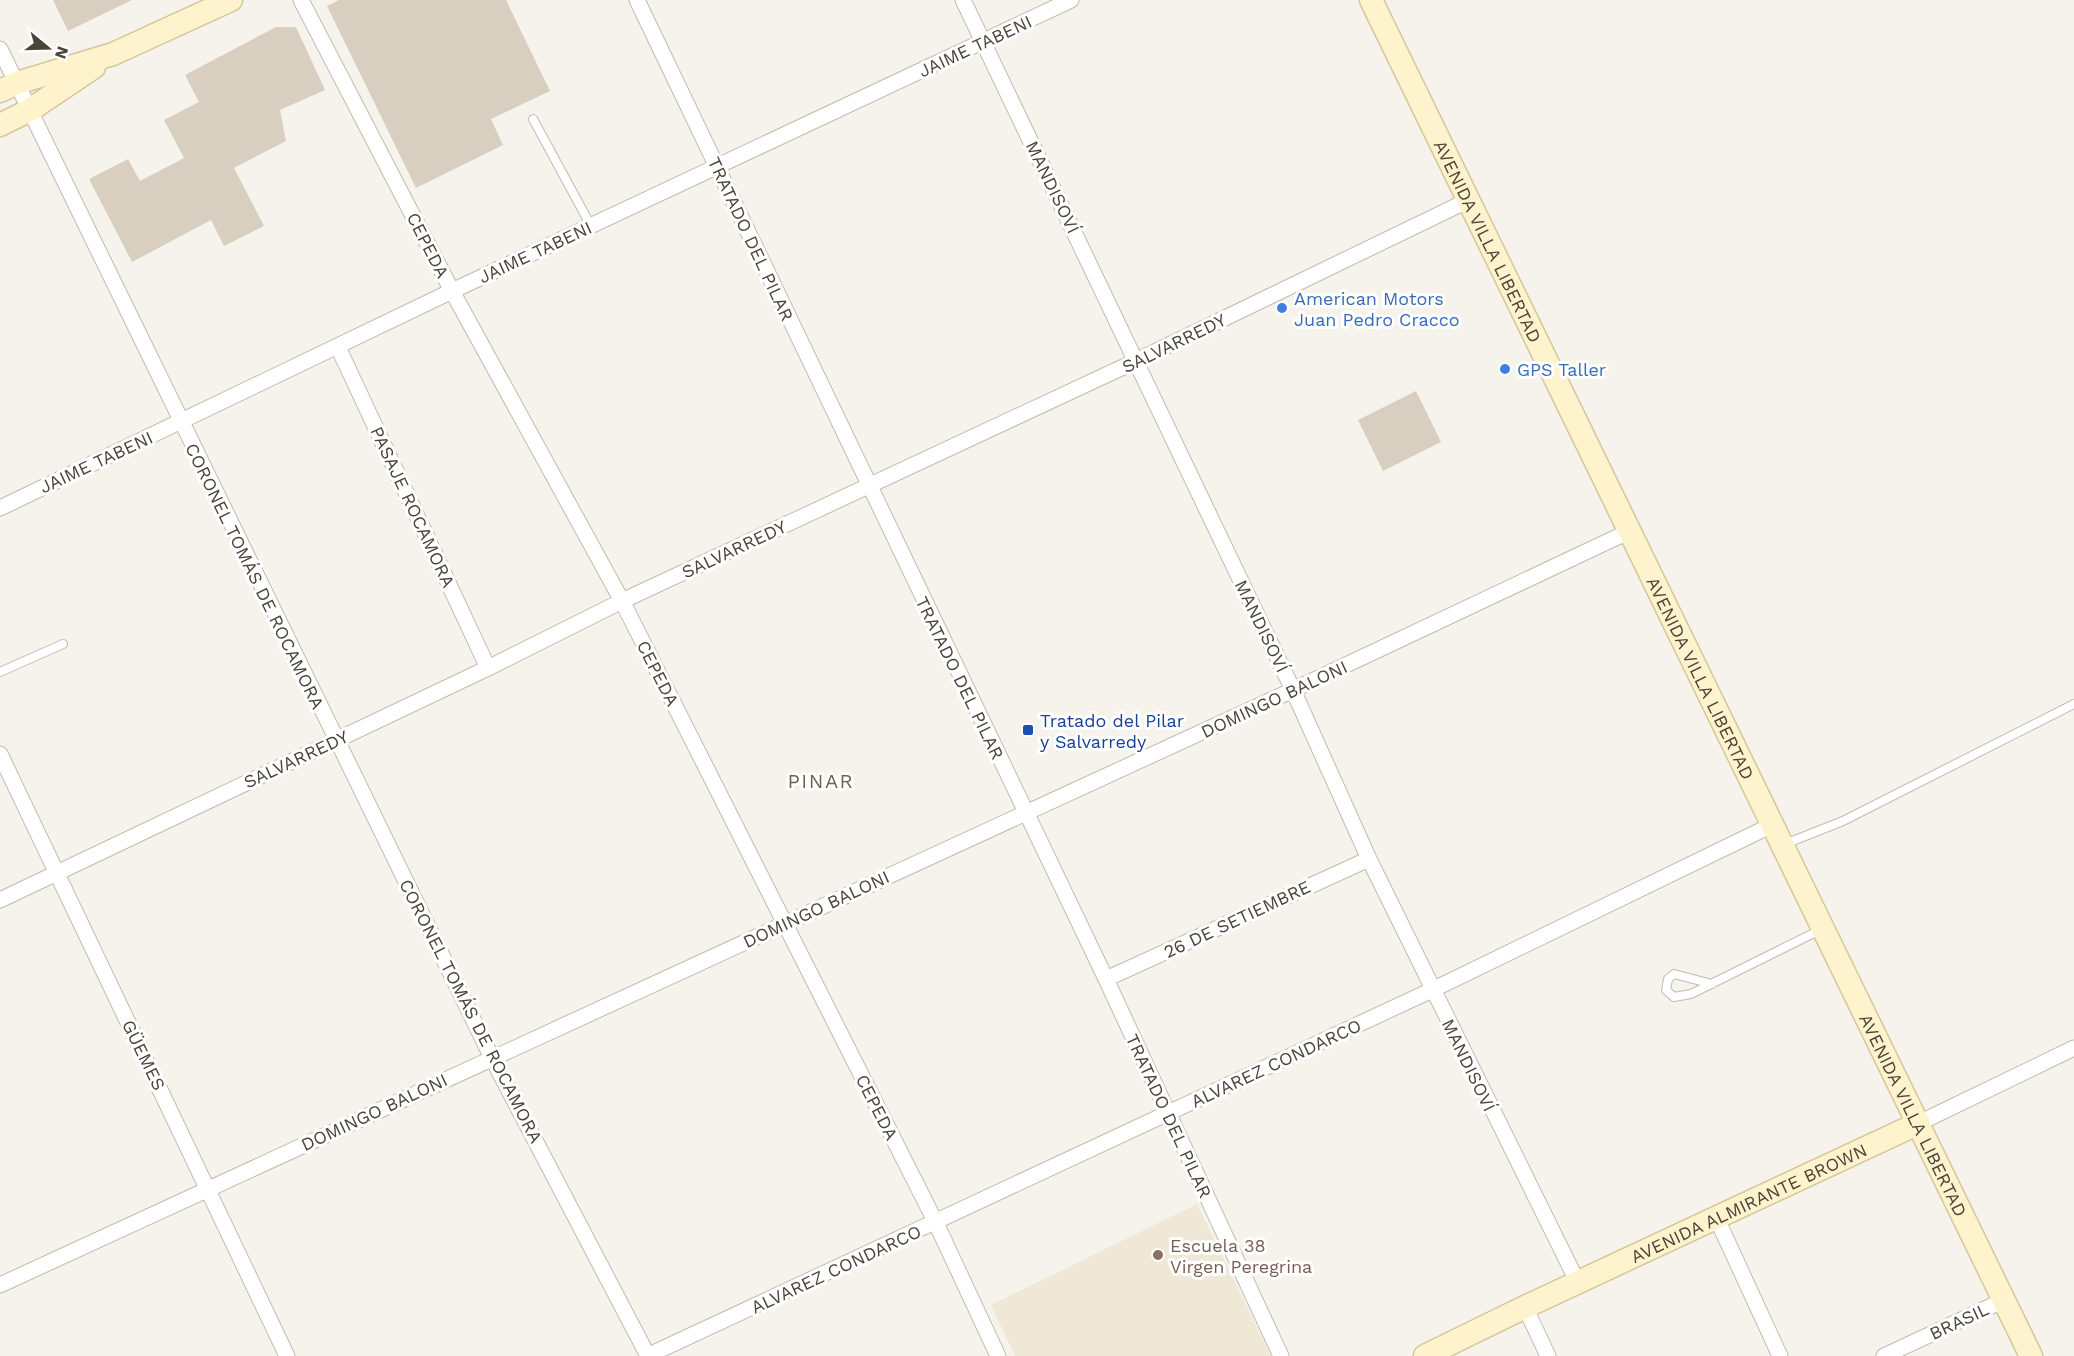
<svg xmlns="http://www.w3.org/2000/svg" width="2074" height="1356" viewBox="0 0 2074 1356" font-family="'Work Sans',sans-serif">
<rect width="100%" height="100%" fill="#f6f3ec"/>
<!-- education -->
<path fill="#efe8d6" d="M 1197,1204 L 1271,1356 L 1015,1356 L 991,1305 Z"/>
<!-- building -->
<path fill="#d8cfc1" d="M 53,0 L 132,0 L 68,31 Z
M 339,0 L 506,0 L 550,91 L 491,119 L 503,145 L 416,188 L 327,6 Z
M 276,27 L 296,27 L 325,90 L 280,110 L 286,141 L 234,168 L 264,226 L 224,246 L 211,220 L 132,262 L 89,179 L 128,159 L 140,181 L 184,158 L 164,120 L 199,102 L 185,75 Z
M 1416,391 L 1441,442 L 1383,471 L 1358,420 Z"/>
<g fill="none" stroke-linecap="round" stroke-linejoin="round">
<!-- lane casing -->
<g stroke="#c2bbae" stroke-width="10">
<path id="lane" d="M 533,119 L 591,226
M 0,672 L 63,644
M 1785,844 L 1843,821 L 2074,704
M 1712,984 L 1674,974 L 1668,979 L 1666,990 L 1674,997 L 1691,994 L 1820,930"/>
</g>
<!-- street casing -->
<g stroke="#c2bbae" stroke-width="17">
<path id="street" d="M 301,0 L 452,291 L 622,601 L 936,1223 L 998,1356
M 637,0 L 1106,979 L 1281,1356
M 963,0 L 1293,690 L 1369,859 L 1578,1283
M 0,49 L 492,1058 L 648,1356
M 338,347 L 488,668
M 0,508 L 452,291 L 1071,0
M 0,754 L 287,1356
M 0,900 L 488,668 L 622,601 L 1136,361 L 1469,200
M 1106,979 L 1369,859
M 1919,1123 L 2074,1048
M 1717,1219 L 1780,1356
M 0,1285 L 1293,690 L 1630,531
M 1525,1307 L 1548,1356
M 647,1356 L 1432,990 L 1772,825
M 1884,1356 L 2002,1301"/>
</g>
<!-- secondary casing -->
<g stroke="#d6c79b" stroke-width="25">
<g id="secondary">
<path id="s1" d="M 1371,0 L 2031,1356"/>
<path d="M 0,91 L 17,83 L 113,54 L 231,0"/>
<path d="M 0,125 L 30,110 L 94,67"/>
<path id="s2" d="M 1425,1356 L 1525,1307 L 1919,1123"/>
</g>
</g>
<!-- lane -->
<use href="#lane" stroke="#fff" stroke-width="8"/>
<!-- street -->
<use href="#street" stroke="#fff" stroke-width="15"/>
<!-- secondary -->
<use href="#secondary" stroke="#fff3cd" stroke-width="22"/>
</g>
<!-- markers -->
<g fill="#3f7fe0" stroke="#fff" stroke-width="2">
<circle cx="1282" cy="308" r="6"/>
<circle cx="1505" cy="369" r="6"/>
</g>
<rect fill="#1a4fb4" stroke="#fff" stroke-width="2" x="1022" y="724" width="12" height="12" rx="3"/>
<circle fill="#8d6e63" stroke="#fff" stroke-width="2" cx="1158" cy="1255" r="6"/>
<g text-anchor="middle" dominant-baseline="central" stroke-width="6" stroke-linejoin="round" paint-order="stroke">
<!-- street labels -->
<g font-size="18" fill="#4b4439" stroke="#fff">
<text transform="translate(975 46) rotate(-25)">JAIME TABENI</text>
<text transform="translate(1053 187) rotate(64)">MANDISOVÍ</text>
<text transform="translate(751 239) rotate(65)">TRATADO DEL PILAR</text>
<text stroke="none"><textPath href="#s1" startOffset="268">AVENIDA VILLA LIBERTAD</textPath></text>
<text transform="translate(428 245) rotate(63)">CEPEDA</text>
<text transform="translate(535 252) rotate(-25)">JAIME TABENI</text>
<text transform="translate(1174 343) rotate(-26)">SALVARREDY</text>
<text transform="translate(96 462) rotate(-25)">JAIME TABENI</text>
<text transform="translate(413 507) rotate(65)">PASAJE ROCAMORA</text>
<text transform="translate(734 549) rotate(-25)">SALVARREDY</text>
<text transform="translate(255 576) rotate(64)">CORONEL TOMÁS DE ROCAMORA</text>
<text transform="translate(1262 626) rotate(64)">MANDISOVÍ</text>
<text transform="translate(658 673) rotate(63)">CEPEDA</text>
<text transform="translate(960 678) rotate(64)">TRATADO DEL PILAR</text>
<text stroke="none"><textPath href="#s1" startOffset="754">AVENIDA VILLA LIBERTAD</textPath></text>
<text transform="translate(1274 699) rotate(-25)">DOMINGO BALONI</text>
<text transform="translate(296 759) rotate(-25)">SALVARREDY</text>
<text transform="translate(816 909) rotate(-25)">DOMINGO BALONI</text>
<text transform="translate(1237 919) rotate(-25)">26 DE SETIEMBRE</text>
<text transform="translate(471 1011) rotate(63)">CORONEL TOMÁS DE ROCAMORA</text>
<text transform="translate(144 1055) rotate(64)">GÜEMES</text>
<text transform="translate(1276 1063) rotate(-25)">ALVAREZ CONDARCO</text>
<text transform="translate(1469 1065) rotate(64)">MANDISOVÍ</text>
<text transform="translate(877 1107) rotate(63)">CEPEDA</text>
<text transform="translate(374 1112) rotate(-25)">DOMINGO BALONI</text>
<text stroke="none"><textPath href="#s1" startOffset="1240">AVENIDA VILLA LIBERTAD</textPath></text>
<text transform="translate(1169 1116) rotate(65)">TRATADO DEL PILAR</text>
<text stroke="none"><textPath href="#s2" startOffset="358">AVENIDA ALMIRANTE BROWN</textPath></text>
<text transform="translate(836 1269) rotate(-25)">ALVAREZ CONDARCO</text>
<text transform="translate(1959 1321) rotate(-25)">BRASIL</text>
</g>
<!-- shop labels -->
<g font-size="18" fill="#366cbe" stroke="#fff" text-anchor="start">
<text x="1294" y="298">American Motors<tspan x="1294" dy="21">Juan Pedro Cracco</tspan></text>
<text x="1517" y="369">GPS Taller</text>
</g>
<!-- transit labels -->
<g font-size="18" fill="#164399" stroke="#fff" text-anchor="start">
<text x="1040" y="720">Tratado del Pilar<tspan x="1040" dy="21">y Salvarredy</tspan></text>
</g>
<!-- education labels -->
<g font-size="18" fill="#785e54" stroke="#fff" text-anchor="start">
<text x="1170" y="1245">Escuela 38<tspan x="1170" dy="21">Virgen Peregrina</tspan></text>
</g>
<!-- neighbourhood labels -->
<g font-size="20" letter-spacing="1.5" fill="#6e6250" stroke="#fff">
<text x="821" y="781">PINAR</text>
</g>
</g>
<!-- north arrow -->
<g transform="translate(48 48) rotate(109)" stroke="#ffffff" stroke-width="4.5" paint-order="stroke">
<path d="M0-4.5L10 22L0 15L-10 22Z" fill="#4b4439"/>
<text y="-9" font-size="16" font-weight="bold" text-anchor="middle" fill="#4b4439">N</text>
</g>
</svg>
